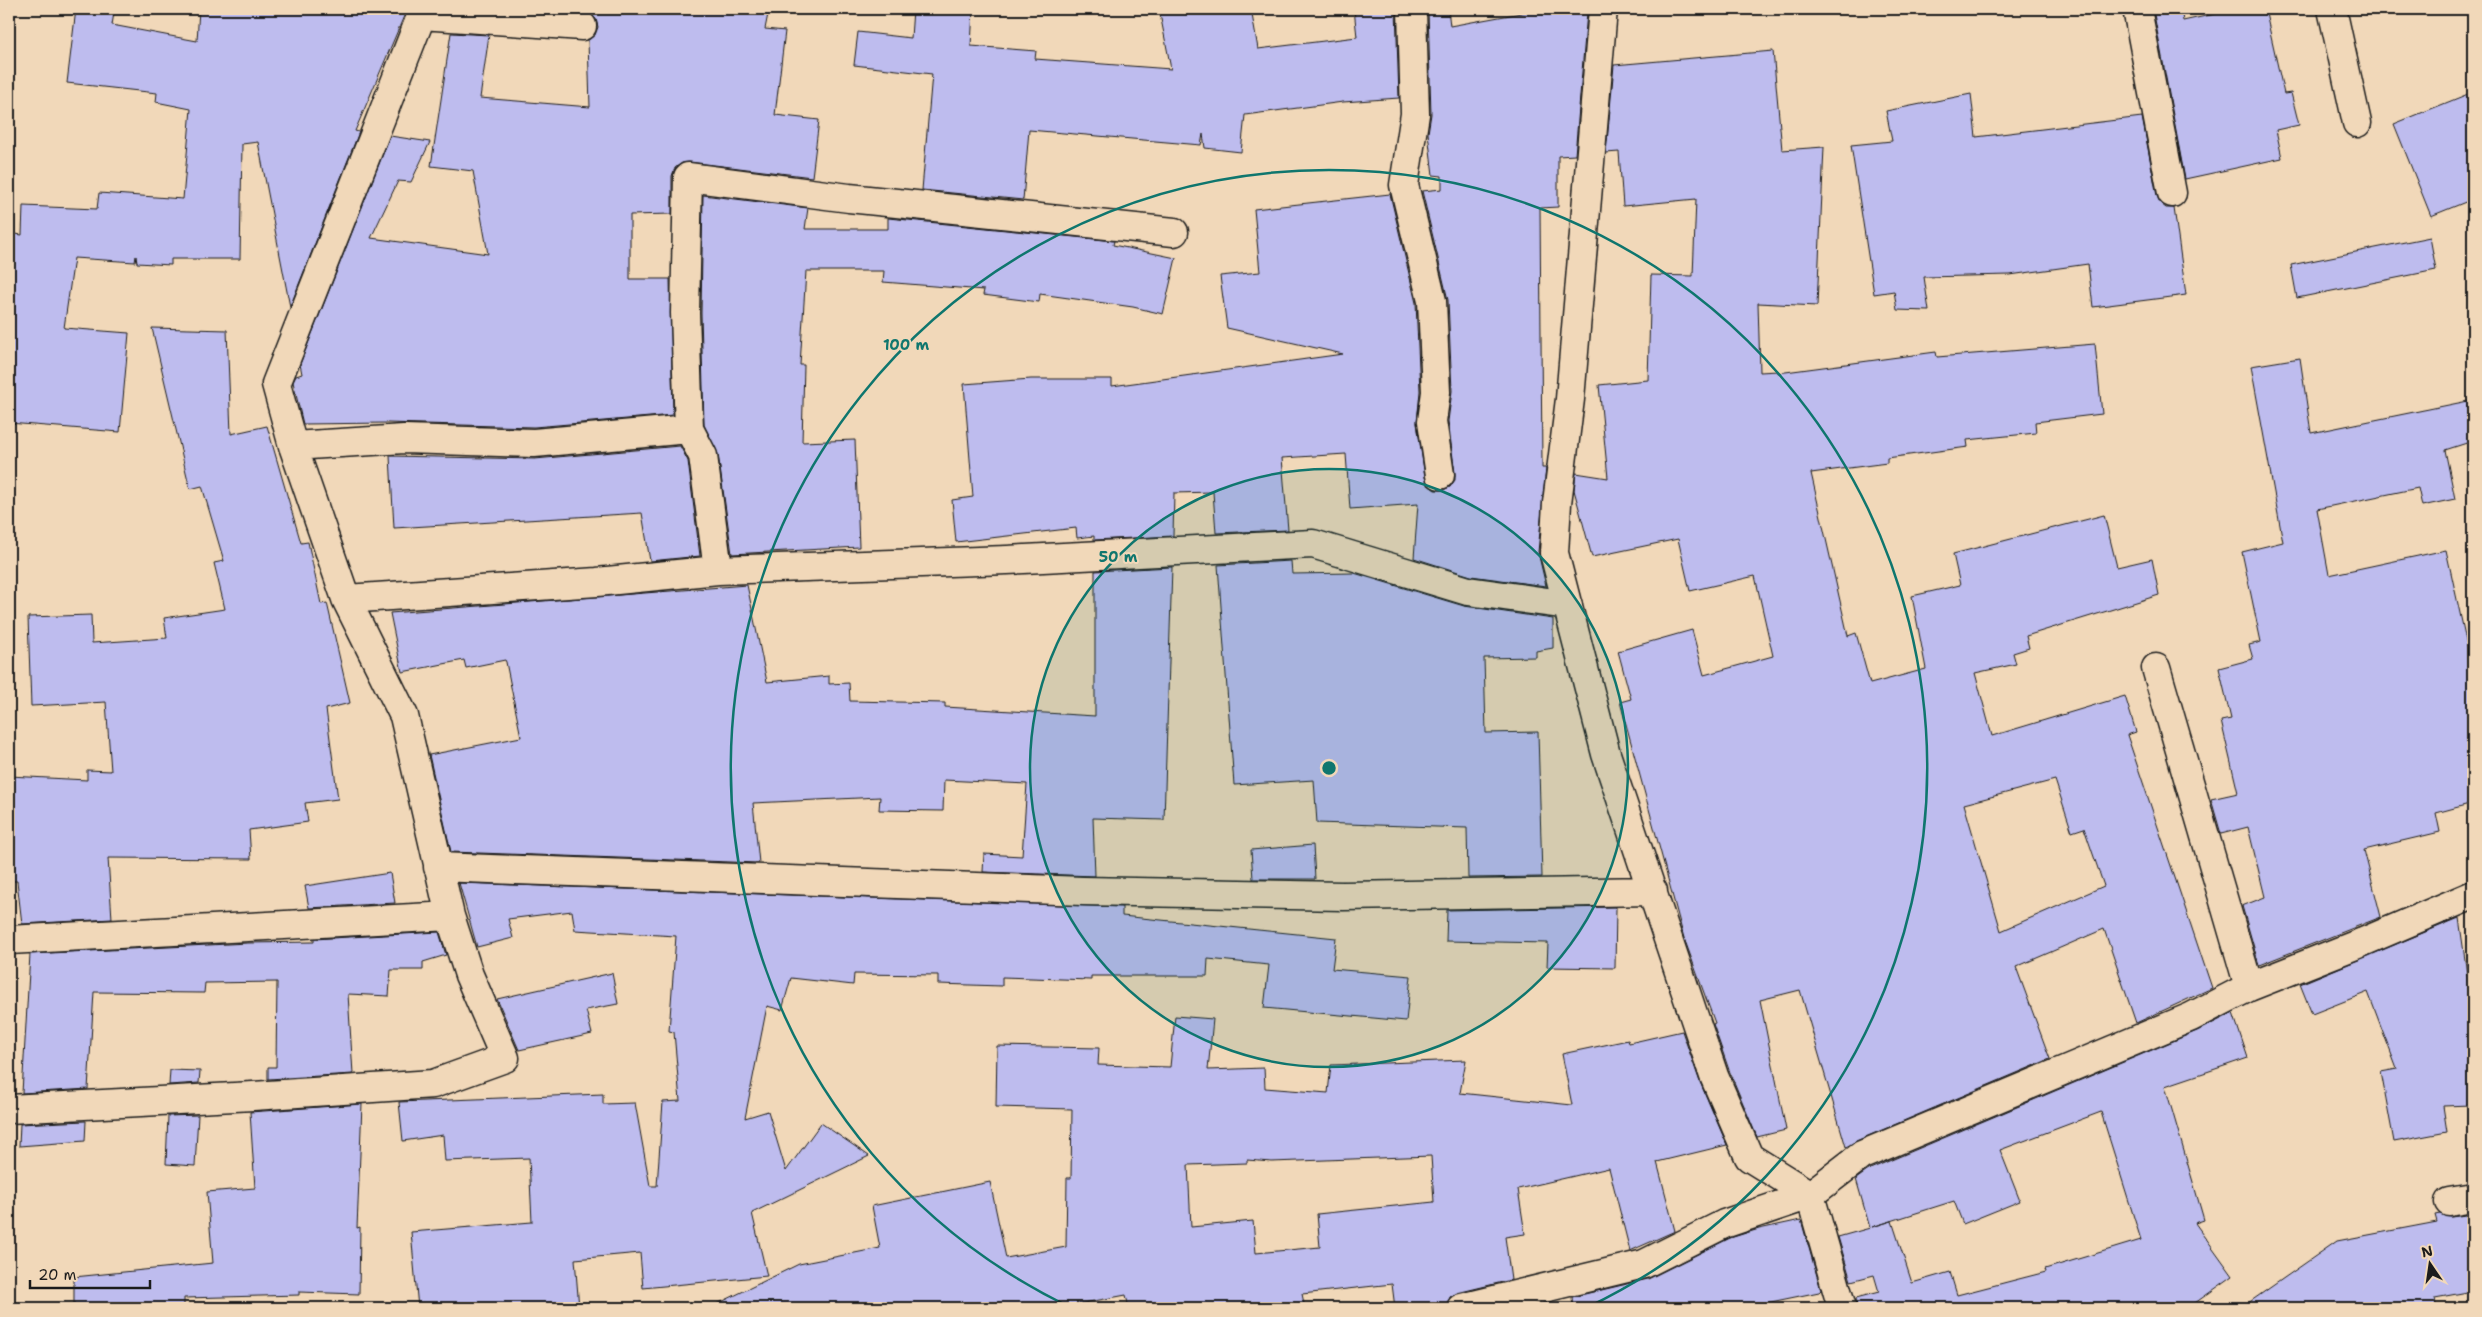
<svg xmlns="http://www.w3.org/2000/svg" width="2482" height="1317" viewBox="0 0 2482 1317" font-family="'Shantell Sans',sans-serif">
<rect width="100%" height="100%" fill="#f1d8b9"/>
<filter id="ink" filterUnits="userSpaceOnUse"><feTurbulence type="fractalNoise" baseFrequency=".02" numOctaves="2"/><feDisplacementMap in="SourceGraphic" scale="10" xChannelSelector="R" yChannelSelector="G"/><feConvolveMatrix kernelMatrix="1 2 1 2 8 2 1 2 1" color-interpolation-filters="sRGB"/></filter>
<g filter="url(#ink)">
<!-- building -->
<path fill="#bebcee" stroke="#1c1c1c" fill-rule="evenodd" d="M 76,9 L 114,13 L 112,25 L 197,41 L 199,9 L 407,9 L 355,131 L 359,132 L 290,307 L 258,142 L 242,144 L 240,259 L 171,259 L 171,265 L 137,263 L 136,256 L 135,262 L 74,258 L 64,328 L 129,333 L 120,432 L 9,423 L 9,233 L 22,235 L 23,206 L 97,209 L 99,193 L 183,199 L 191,109 L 156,102 L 157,93 L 67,83 Z
M 587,9 L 769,9 L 765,29 L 785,31 L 775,115 L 819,120 L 812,177 L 690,162 L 682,163 L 675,168 L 672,176 L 672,214 L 630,215 L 630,279 L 670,279 L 673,415 L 534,427 L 388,423 L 303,424 L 293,382 L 296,376 L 302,374 L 300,364 L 390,136 L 430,142 L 411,182 L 398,181 L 371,238 L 488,254 L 473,171 L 431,166 L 451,33 L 489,35 L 480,98 L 590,107 L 588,40 L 595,35 L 598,27 L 596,19 L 587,12 Z
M 913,9 L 973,9 L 971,46 L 1036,51 L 1035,59 L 1171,69 L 1159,9 L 1251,9 L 1258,49 L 1357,37 L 1354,9 L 1396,9 L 1399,98 L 1343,102 L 1245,115 L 1241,152 L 1205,148 L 1203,134 L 1201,145 L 1029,130 L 1023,200 L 922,190 L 932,74 L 854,65 L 858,32 L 911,38 Z
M 1428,9 L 1448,9 L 1450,26 L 1532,11 L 1587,12 L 1575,155 L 1558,156 L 1558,207 L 1540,208 L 1542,468 L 1546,468 L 1538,552 L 1546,586 L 1471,576 L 1414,558 L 1418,504 L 1350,509 L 1346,454 L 1282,458 L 1288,530 L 1216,533 L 1213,492 L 1174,493 L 1173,536 L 1094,540 L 1094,536 L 1077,538 L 1076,528 L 956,542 L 952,500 L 973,497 L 964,384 L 1031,379 L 1112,379 L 1112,386 L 1343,354 L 1227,328 L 1220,276 L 1260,272 L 1254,209 L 1390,194 L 1416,303 L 1420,391 L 1417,423 L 1425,477 L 1428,485 L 1435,490 L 1443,490 L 1450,487 L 1455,480 L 1455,473 L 1448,421 L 1452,391 L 1448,300 L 1422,191 L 1442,189 L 1442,176 L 1433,175 L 1428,133 L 1431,114 Z
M 2153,9 L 2181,9 L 2183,21 L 2238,9 L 2265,9 L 2284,94 L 2291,93 L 2299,125 L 2276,130 L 2282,158 L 2185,179 Z
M 1773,51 L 1782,150 L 1824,147 L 1817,306 L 1758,303 L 1760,372 L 1778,371 L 1778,373 L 1936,352 L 1937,357 L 2095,344 L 2102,414 L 2035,422 L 2036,433 L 1967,440 L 1968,447 L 1887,458 L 1887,463 L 1811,473 L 1848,636 L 1856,633 L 1870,684 L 1926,669 L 1912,596 L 1960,585 L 1953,554 L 2104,515 L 2117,567 L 2152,559 L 2159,595 L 2026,636 L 2029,648 L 2013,653 L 2016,664 L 1975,673 L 1992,736 L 2125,696 L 2136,732 L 2127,735 L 2212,988 L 2136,1023 L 2104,929 L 2016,967 L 2050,1059 L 1856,1141 L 1846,1147 L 1800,990 L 1760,1000 L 1786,1130 L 1757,1137 L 1729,1070 L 1713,1024 L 1715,1023 L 1684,938 L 1620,702 L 1631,699 L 1618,651 L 1692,630 L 1704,675 L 1773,656 L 1755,576 L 1690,591 L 1678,539 L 1592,557 L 1574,490 L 1576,473 L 1608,478 L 1599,385 L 1648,380 L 1651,275 L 1693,276 L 1696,199 L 1623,206 L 1619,152 L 1606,153 L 1614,65 ZM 2055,780 L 2072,832 L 2084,828 L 2104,886 L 2001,931 L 1964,804 Z
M 2473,92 L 2473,199 L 2431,216 L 2394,124 Z
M 1971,94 L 1976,137 L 2142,117 L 2157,196 L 2161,204 L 2166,208 L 2174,208 L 2186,295 L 2093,307 L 2088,264 L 2010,275 L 1924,277 L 1929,311 L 1897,310 L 1894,291 L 1874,294 L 1851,145 L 1892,141 L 1886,111 Z
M 703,195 L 808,208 L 805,229 L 888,229 L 888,218 L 1114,241 L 1113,245 L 1176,258 L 1163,314 L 1133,307 L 1040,294 L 1039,302 L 983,295 L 984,290 L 883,282 L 884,271 L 806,271 L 800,365 L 804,365 L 802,442 L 855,440 L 859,547 L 732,554 L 718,454 L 704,425 L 701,313 Z
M 2430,237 L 2436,270 L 2297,298 L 2291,265 Z
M 152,328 L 227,330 L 231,434 L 267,426 L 301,543 L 308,542 L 321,604 L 327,603 L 350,703 L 326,709 L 338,799 L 305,803 L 308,822 L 249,830 L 251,859 L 108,858 L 112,919 L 22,924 L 17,881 L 9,881 L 9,776 L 87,780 L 87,770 L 111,771 L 106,702 L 31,706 L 28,617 L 91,615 L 92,643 L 167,638 L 164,618 L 225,609 L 214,563 L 224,561 L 202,486 L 190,489 Z
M 2300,358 L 2311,433 L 2473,400 L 2473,441 L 2445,450 L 2455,499 L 2422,506 L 2418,488 L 2317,509 L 2329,575 L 2446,550 L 2473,672 L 2473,803 L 2436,813 L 2440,832 L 2364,850 L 2381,917 L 2259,965 L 2242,906 L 2265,897 L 2248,827 L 2221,834 L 2211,799 L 2238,793 L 2221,721 L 2231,719 L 2219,668 L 2253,659 L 2249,645 L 2261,642 L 2242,552 L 2283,542 L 2251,366 Z
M 680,446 L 688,461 L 700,556 L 650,561 L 642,513 L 394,528 L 390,456 L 535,459 Z
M 1291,561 L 1292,574 L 1354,573 L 1464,606 L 1553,619 L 1553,648 L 1536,651 L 1536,657 L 1484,658 L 1486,733 L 1538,732 L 1542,877 L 1468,878 L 1467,828 L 1317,823 L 1314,780 L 1234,785 L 1218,565 Z
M 1172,567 L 1164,820 L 1093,818 L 1095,876 L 983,872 L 984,854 L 1022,856 L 1027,784 L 944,780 L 943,811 L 879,810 L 880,797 L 753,803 L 759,863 L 451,852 L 429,755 L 521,737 L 506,662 L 505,660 L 466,668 L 464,660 L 402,672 L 390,613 L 747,585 L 767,682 L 829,676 L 829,684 L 849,683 L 850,701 L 945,703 L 945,707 L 1095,716 L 1095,571 Z
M 1313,845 L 1315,879 L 1253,879 L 1251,850 Z
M 390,873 L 395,903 L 309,908 L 305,886 Z
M 459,883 L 1122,907 L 1122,916 L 1336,938 L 1332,969 L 1411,976 L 1406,1021 L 1264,1008 L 1269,965 L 1208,959 L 1207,976 L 1091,976 L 1091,980 L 1002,977 L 1002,986 L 938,984 L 938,975 L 854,974 L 853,985 L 791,978 L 782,1010 L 767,1006 L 745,1118 L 768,1111 L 786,1171 L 821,1123 L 869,1156 L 752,1213 L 767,1276 L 643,1288 L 640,1253 L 575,1259 L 579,1308 L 418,1308 L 411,1232 L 532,1222 L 529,1158 L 445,1161 L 443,1135 L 403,1141 L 399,1102 L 603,1094 L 603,1104 L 635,1103 L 650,1186 L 657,1186 L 663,1102 L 680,1101 L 674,1032 L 669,1031 L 676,936 L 575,930 L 572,911 L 508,919 L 513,938 L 477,947 Z
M 1616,907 L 1615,968 L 1547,967 L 1548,943 L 1446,941 L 1447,910 Z
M 2459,918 L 2473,1016 L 2473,1093 L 2470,1093 L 2471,1105 L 2443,1106 L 2447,1132 L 2394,1142 L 2381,1072 L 2397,1069 L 2368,992 L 2312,1014 L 2300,984 Z
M 439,932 L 446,955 L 423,962 L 423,970 L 391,970 L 389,996 L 348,994 L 353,1074 L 268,1079 L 268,1067 L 276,1067 L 277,982 L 205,983 L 204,993 L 94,992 L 88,1089 L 22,1093 L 30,954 L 248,943 L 314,942 L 314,939 Z
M 612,973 L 618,1004 L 586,1010 L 592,1034 L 519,1050 L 497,999 Z
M 2233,1013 L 2248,1058 L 2165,1086 L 2204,1220 L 2195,1223 L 2233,1276 L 2188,1308 L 1857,1308 L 1856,1298 L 1879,1292 L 1874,1275 L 1851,1281 L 1838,1237 L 1870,1228 L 1856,1179 L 1870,1169 L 2197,1031 ZM 2101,1112 L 2141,1240 L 2045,1269 L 2046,1272 L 1957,1295 L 1950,1272 L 1912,1283 L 1892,1221 L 1872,1227 L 1954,1201 L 1963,1224 L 2020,1201 L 2000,1150 Z
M 1175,1016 L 1213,1019 L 1208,1070 L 1264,1068 L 1265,1088 L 1328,1093 L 1331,1065 L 1466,1060 L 1460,1093 L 1572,1105 L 1562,1054 L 1628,1040 L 1629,1043 L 1682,1031 L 1700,1082 L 1727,1145 L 1657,1162 L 1675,1231 L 1630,1251 L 1609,1168 L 1518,1189 L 1525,1234 L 1505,1237 L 1511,1280 L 1457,1293 L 1450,1297 L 1446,1308 L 1395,1308 L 1392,1284 L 1302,1294 L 1305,1308 L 1129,1308 L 1126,1295 L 1057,1308 L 709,1308 L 799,1264 L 880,1248 L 872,1206 L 990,1182 L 1006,1258 L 1066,1247 L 1067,1178 L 1071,1178 L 1072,1109 L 996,1107 L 997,1046 L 1099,1048 L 1098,1065 L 1170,1067 ZM 1431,1156 L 1434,1202 L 1317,1214 L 1320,1247 L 1256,1253 L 1253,1221 L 1191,1227 L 1188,1165 L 1247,1163 L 1247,1160 L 1272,1162 Z
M 170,1070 L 200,1071 L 199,1083 L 169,1085 Z
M 362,1104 L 357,1228 L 360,1227 L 359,1294 L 299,1292 L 299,1295 L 184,1298 L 184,1308 L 74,1308 L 74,1277 L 213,1263 L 207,1192 L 255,1188 L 250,1112 Z
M 198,1115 L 195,1166 L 166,1164 L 168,1116 Z
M 86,1121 L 85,1141 L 19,1146 L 20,1124 Z
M 2440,1214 L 2451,1217 L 2473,1214 L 2473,1291 L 2435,1298 L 2437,1308 L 2241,1308 L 2337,1241 L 2437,1222 L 2435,1215 Z
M 1801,1220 L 1821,1290 L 1819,1292 L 1742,1308 L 1573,1308 L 1572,1297 L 1648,1279 L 1730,1238 L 1759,1229 Z"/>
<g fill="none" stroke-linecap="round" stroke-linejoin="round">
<!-- minor casing -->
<g stroke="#1c1c1c" stroke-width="31">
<path id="minor" d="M 1412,9 L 1415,114 L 1404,185 L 1432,301 L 1436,392 L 1432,421 L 1440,475
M 1603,9 L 1570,399 L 1557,503 L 1554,553 L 1606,754 L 1714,1076 L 1749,1157 L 1810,1195 L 1842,1308
M 2137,9 L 2172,193
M 2332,9 L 2357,123
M 421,15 L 582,26
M 293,446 L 404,439 L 534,443 L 689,429
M 718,570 L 703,456 L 689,429 L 685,313 L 688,177 L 849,198 L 1174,232
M 346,599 L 597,582 L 718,570 L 1007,560 L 1313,544 L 1468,591 L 1568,605
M 2156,668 L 2249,987
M 438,867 L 1083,891 L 1343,896 L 1653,891
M 9,940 L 450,916
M 9,1109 L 253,1096 L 433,1084 L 505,1058 L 469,975 L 450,916 L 404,716 L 346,599 L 293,446 L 276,384 L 424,9
M 2449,1202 L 2473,1198
M 1461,1308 L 1644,1264 L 1724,1224 L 1810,1195 L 1862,1155 L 2191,1017 L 2249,987 L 2363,942 L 2473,895"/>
</g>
<!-- minor -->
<use href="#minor" stroke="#f1d8b9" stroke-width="28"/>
</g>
</g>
<!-- distance rings -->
<circle cx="1329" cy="768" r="299" fill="#0f766e" fill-opacity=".12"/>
<g fill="none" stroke="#0f766e" stroke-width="2.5">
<circle cx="1329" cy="768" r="299"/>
<path d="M1072 1308A598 598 0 1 1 1586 1308"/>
</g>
<circle cx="1329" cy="768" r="8" fill="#0f766e" stroke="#f1d8b9" stroke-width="2.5"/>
<g font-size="15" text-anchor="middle" font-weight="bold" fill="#0f766e" stroke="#f1d8b9" stroke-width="4" stroke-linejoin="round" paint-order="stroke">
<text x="906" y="350">100 m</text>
<text x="1118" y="562">50 m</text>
</g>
<!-- margin -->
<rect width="2482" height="1317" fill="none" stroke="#f1d8b9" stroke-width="30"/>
<rect x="15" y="15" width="2452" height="1287" fill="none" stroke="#1c1c1c" stroke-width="2" filter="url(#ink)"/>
<!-- north arrow -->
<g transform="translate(2430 1264) rotate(347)" stroke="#f1d8b9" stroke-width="4" paint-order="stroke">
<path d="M0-4L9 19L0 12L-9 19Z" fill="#1c1c1c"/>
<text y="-8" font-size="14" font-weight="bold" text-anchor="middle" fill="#1c1c1c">N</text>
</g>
<!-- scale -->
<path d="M30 1280v8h120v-8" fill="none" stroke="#1c1c1c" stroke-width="2.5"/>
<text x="38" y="1280" font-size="15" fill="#1c1c1c" stroke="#f1d8b9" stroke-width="4" paint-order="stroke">20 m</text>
</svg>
